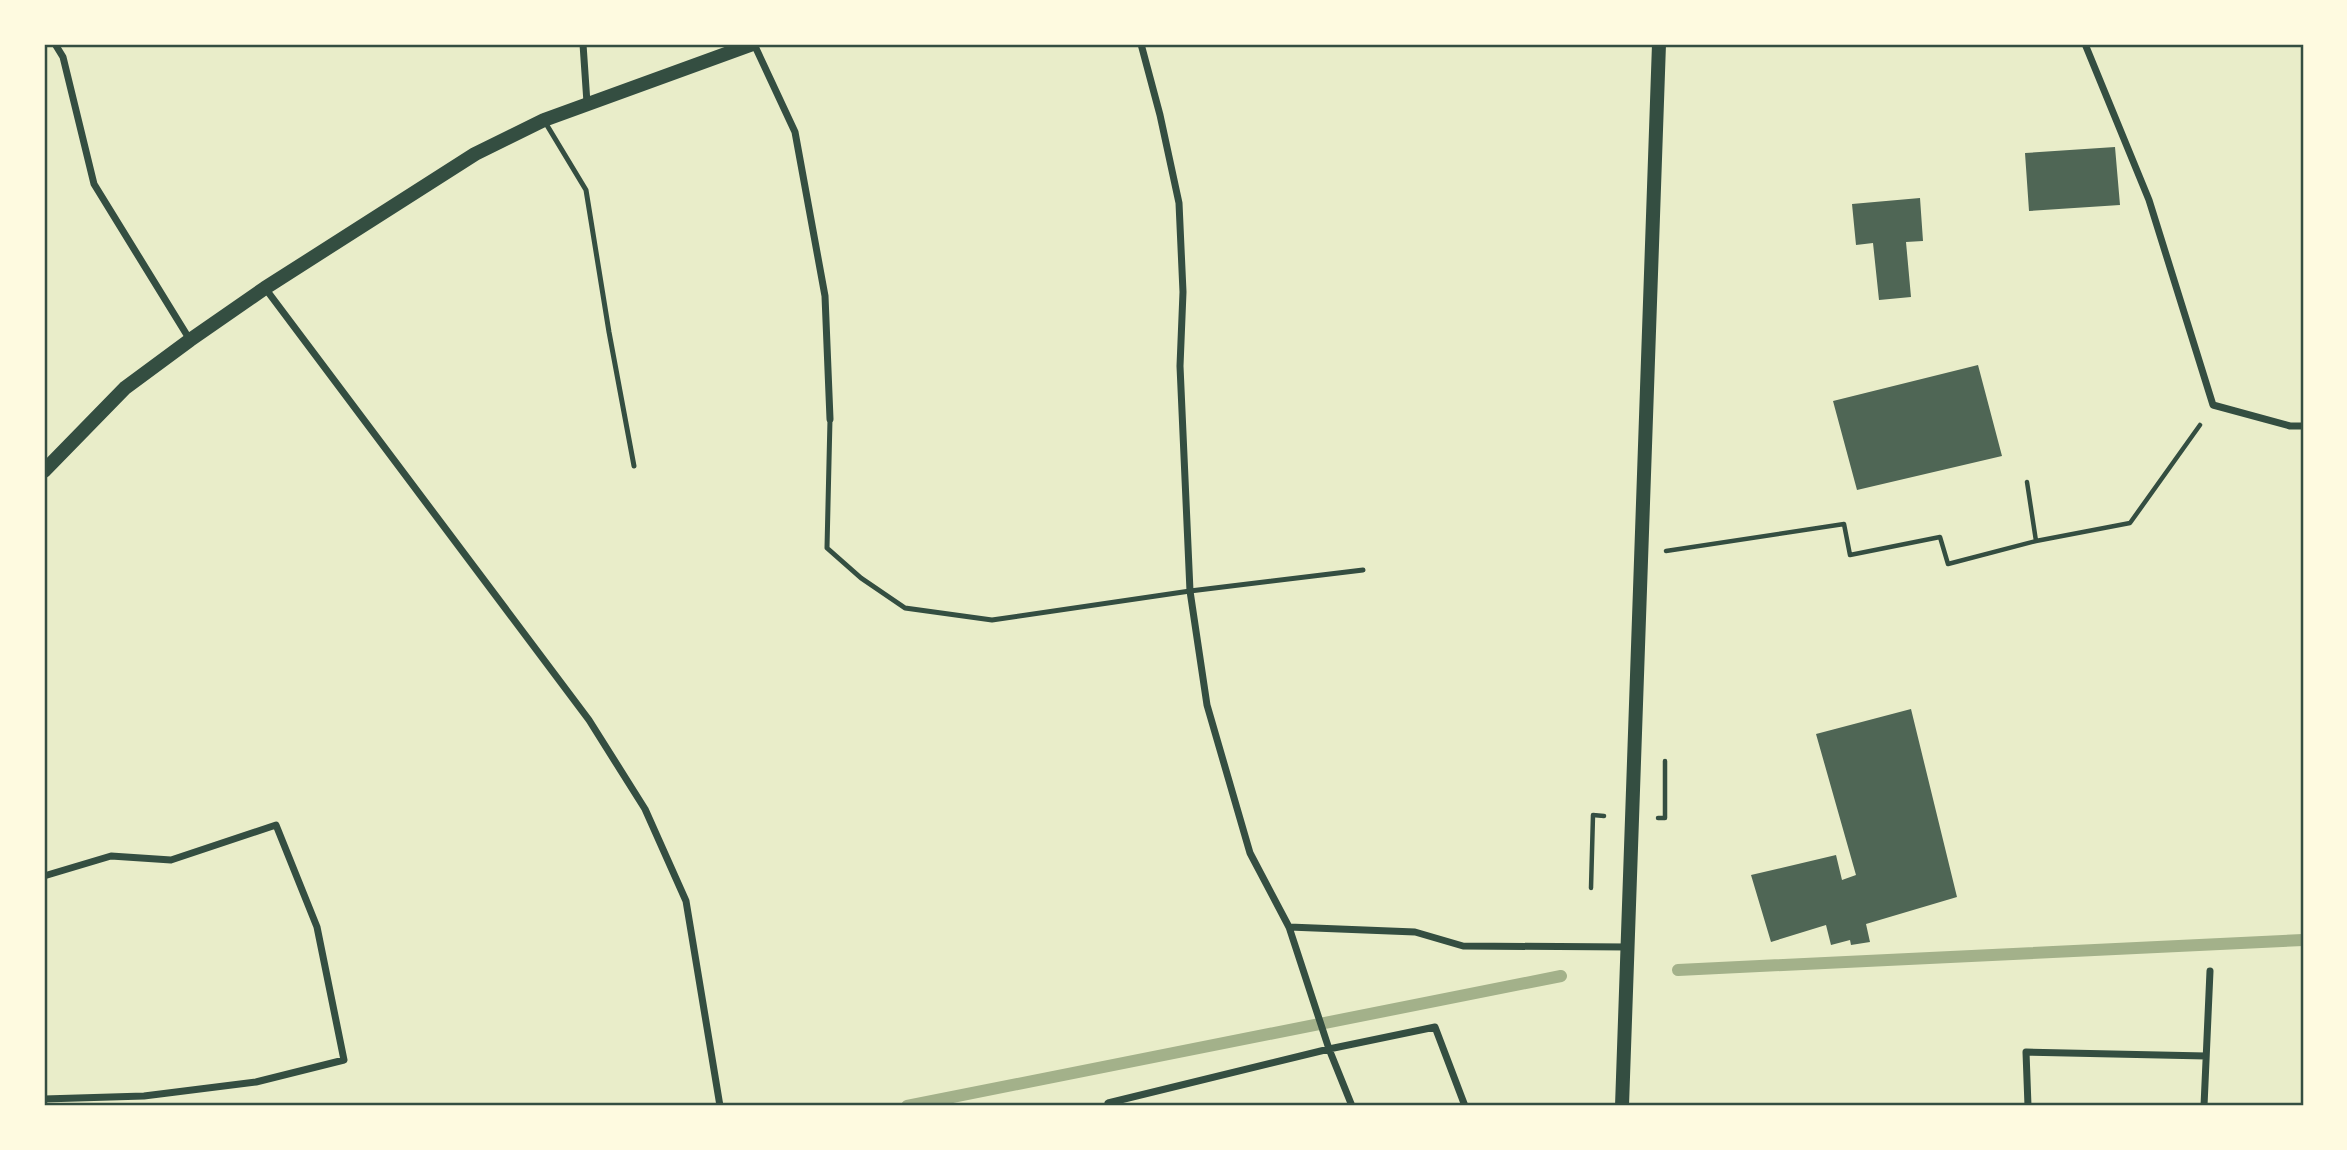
<svg xmlns="http://www.w3.org/2000/svg" width="2347" height="1150" viewBox="0 0 2347 1150" font-family="'Fira Sans Condensed',sans-serif">
<rect width="100%" height="100%" fill="#e9edc9"/>
<g fill="none" stroke-linecap="round" stroke-linejoin="round">
<!-- stream -->
<path stroke="#a3b18a" stroke-width="12" d="M 1678,970 L 2303,940
M 907,1106 L 1561,976"/>
</g>
<!-- building -->
<path fill="#4f6655" d="M 2115,147 L 2120,205 L 2029,211 L 2025,153 Z
M 1920,198 L 1923,241 L 1906,242 L 1911,297 L 1879,300 L 1873,243 L 1856,245 L 1852,204 Z
M 1978,365 L 2002,456 L 1857,490 L 1833,401 Z
M 1911,709 L 1957,897 L 1866,924 L 1870,942 L 1851,945 L 1850,940 L 1831,945 L 1826,925 L 1771,942 L 1751,875 L 1836,855 L 1842,880 L 1856,875 L 1816,734 Z"/>
<g fill="none" stroke-linecap="round" stroke-linejoin="round">
<!-- path -->
<path stroke="#344e41" stroke-width="4.5" d="M 2036,541 L 2130,523 L 2200,425
M 1666,551 L 1844,524 L 1850,555 L 1940,537 L 1948,564 L 2036,541 L 2027,482
M 1658,818 L 1665,818 L 1665,761
M 1591,888 L 1593,815 L 1604,816"/>
<!-- service -->
<path stroke="#344e41" stroke-width="5" d="M 545,122 L 586,190 L 609,332 L 634,466
M 830,419 L 827,548 L 861,578 L 905,608 L 992,620 L 1190,591 L 1363,570"/>
<!-- minor -->
<path stroke="#344e41" stroke-width="7" d="M 55,44 L 63,57 L 94,184 L 190,340
M 583,44 L 587,103
M 754,44 L 795,132 L 825,296 L 830,419
M 1141,44 L 1160,115 L 1179,203 L 1183,292 L 1180,366 L 1190,591 L 1207,705 L 1250,853 L 1289,927 L 1329,1049 L 1352,1106
M 2085,44 L 2149,200 L 2213,405 L 2290,426 L 2303,426
M 265,288 L 589,720 L 645,809 L 686,901 L 720,1106
M 44,876 L 111,856 L 171,860 L 276,825 L 317,927 L 344,1060 L 256,1082 L 144,1096 L 44,1099
M 1289,927 L 1415,932 L 1463,946 L 1628,947
M 1109,1106 L 1108,1103 L 1329,1049 L 1435,1027 L 1465,1106
M 2028,1106 L 2026,1052 L 2206,1056
M 2204,1106 L 2210,971"/>
<!-- secondary -->
<path stroke="#344e41" stroke-width="14" d="M 44,471 L 125,388 L 190,340 L 265,288 L 475,154 L 544,120 L 753,44
M 1622,1106 L 1659,44"/>
</g>
<!-- border -->
<rect width="2347" height="1150" fill="none" stroke="#fefae0" stroke-width="91"/>
<rect x="46" y="46" width="2256" height="1058" fill="none" stroke="#344e41" stroke-width="2.5"/>
</svg>
